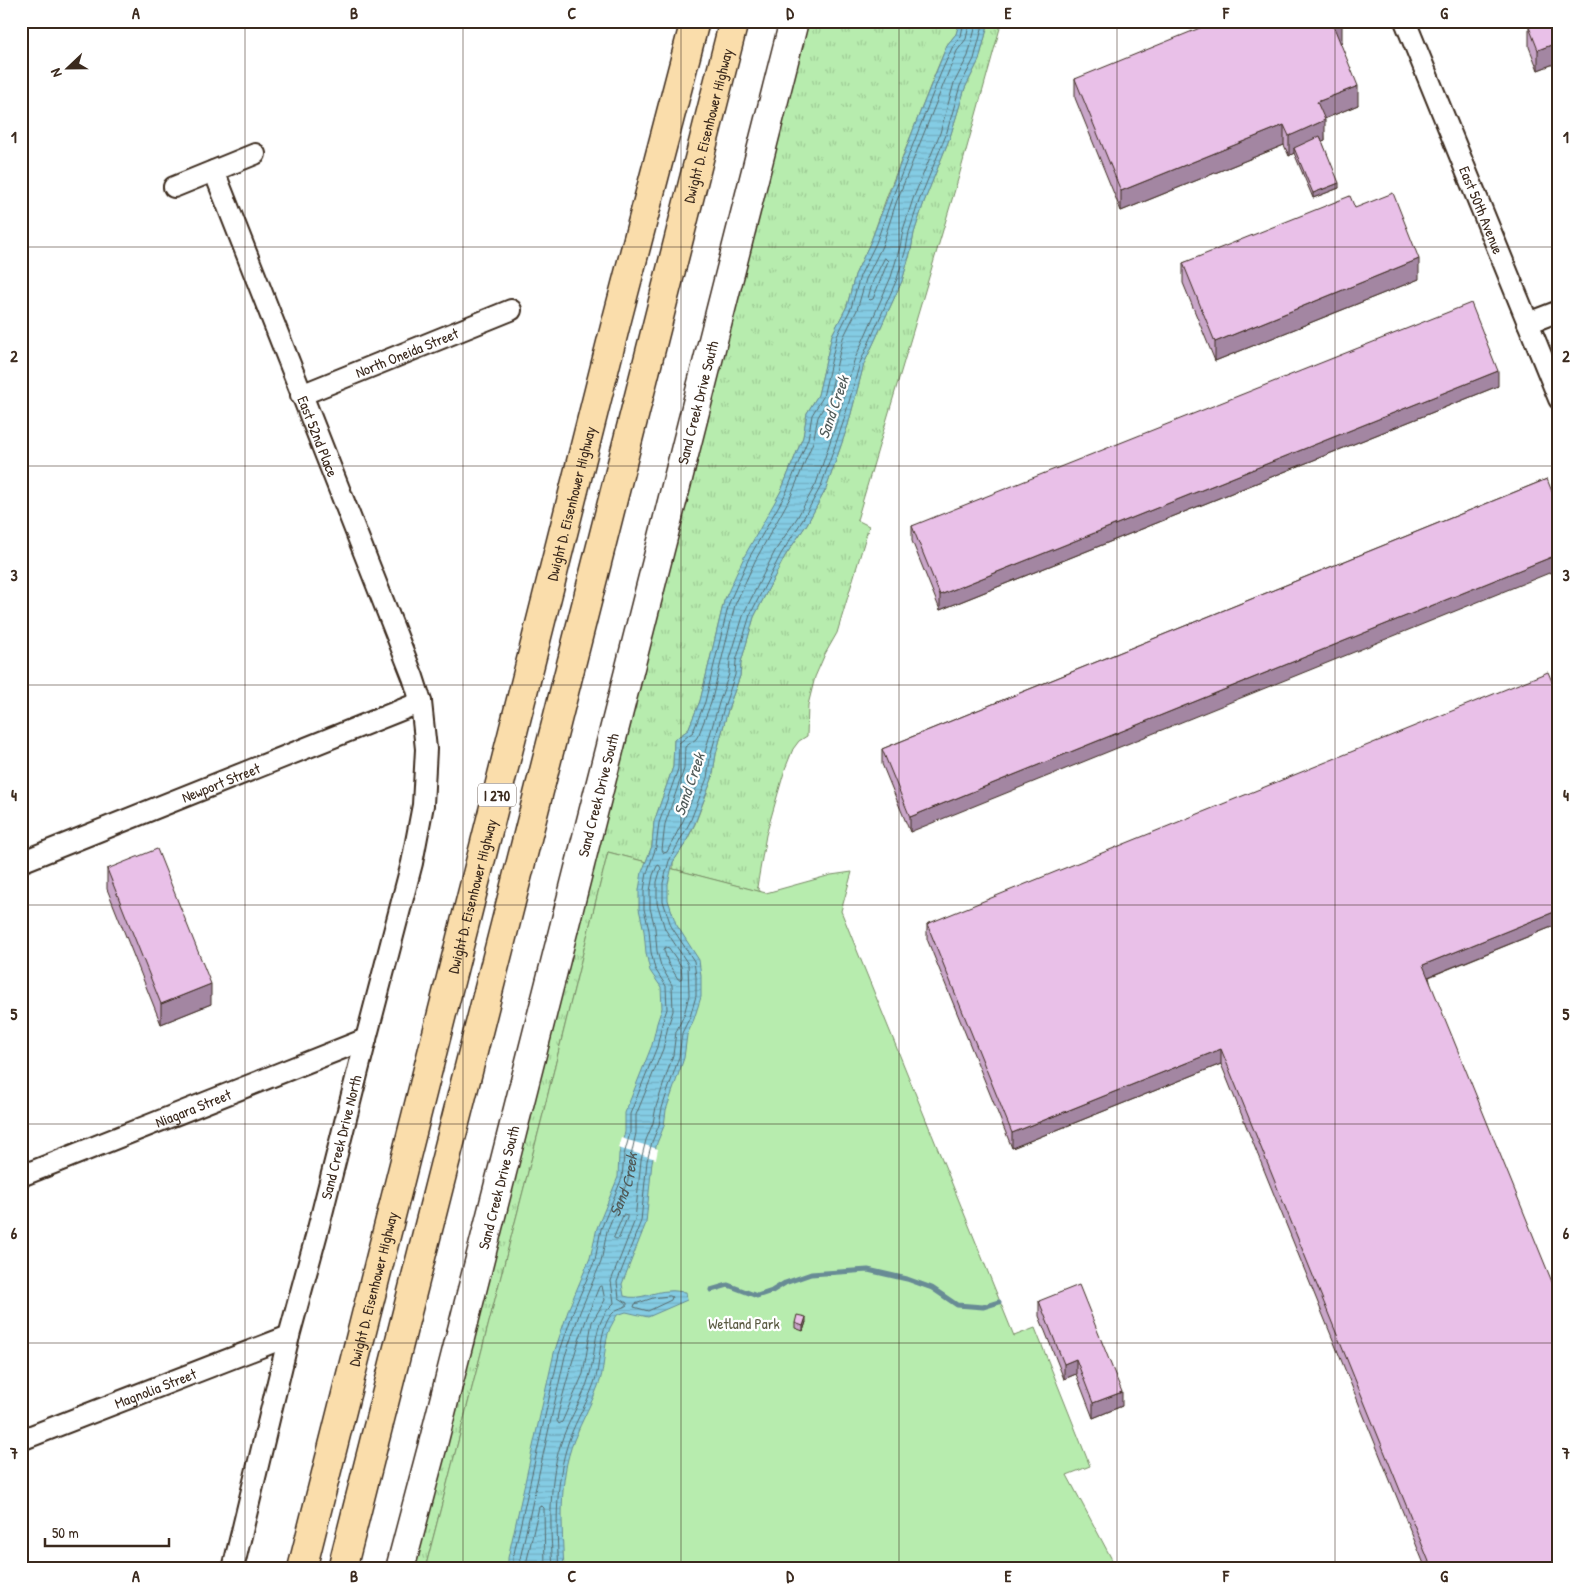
<svg xmlns="http://www.w3.org/2000/svg" width="1580" height="1590" viewBox="0 0 1580 1590" font-family="'Patrick Hand',sans-serif">
<defs>
<pattern id="grass-tufts" width="24" height="20" patternUnits="userSpaceOnUse" patternTransform="scale(1.25)"><rect width="24" height="20" fill="#b7ecae"/><path d="M3 7l-1-3M5 7V3M7 7l1-3M15 17l-1-3M17 17v-4M19 17l1-3" fill="none" stroke="#9ecb95"/></pattern>
<pattern id="water-rules" width="6" height="5" patternUnits="userSpaceOnUse" patternTransform="scale(1.25)"><rect width="6" height="5" fill="#84cce4"/><path d="M0 2.5h6" fill="none" stroke="#73afc3"/></pattern>
</defs>
<rect width="100%" height="100%" fill="#fff"/>
<filter id="ink" filterUnits="userSpaceOnUse"><feTurbulence type="fractalNoise" baseFrequency=".02" numOctaves="2"/><feDisplacementMap in="SourceGraphic" scale="10" xChannelSelector="R" yChannelSelector="G"/><feConvolveMatrix kernelMatrix="1 2 1 2 8 2 1 2 1" color-interpolation-filters="sRGB"/></filter>
<g filter="url(#ink)">
<!-- grass -->
<path fill="url(#grass-tufts)" stroke="#798b66" d="M 808,21 L 960,21 L 956,34 L 947,45 L 935,74 L 886,199 L 871,241 L 855,275 L 847,306 L 832,335 L 818,395 L 807,413 L 803,437 L 781,491 L 724,601 L 700,701 L 688,730 L 674,740 L 673,767 L 654,822 L 652,846 L 646,862 L 608,852 L 542,1118 L 425,1569 L 414,1569 Z
M 989,21 L 1002,21 L 959,176 L 857,520 L 869,526 L 837,633 L 825,654 L 815,677 L 808,705 L 807,736 L 799,741 L 793,749 L 785,769 L 766,835 L 757,887 L 761,892 L 673,869 L 673,862 L 685,844 L 695,824 L 712,779 L 716,754 L 729,706 L 740,676 L 741,662 L 754,617 L 785,556 L 807,524 L 826,489 L 848,425 L 864,364 L 902,281 L 911,250 L 914,233 L 924,202 L 950,137 L 965,88 L 979,60 Z"/>
<!-- green -->
<path fill="#b7ecae" stroke="#798b66" d="M 608,852 L 766,893 L 831,875 L 852,872 L 841,911 L 1014,1336 L 1035,1328 L 1090,1466 L 1067,1475 L 1117,1569 L 425,1569 L 542,1118 Z"/>
<!-- water -->
<path fill="url(#water-rules)" stroke="#678b95" d="M 960,21 L 989,21 L 979,60 L 965,88 L 950,137 L 924,202 L 914,233 L 911,250 L 902,281 L 864,364 L 848,425 L 826,489 L 807,524 L 785,556 L 754,617 L 741,662 L 740,676 L 729,706 L 716,754 L 712,779 L 695,823 L 685,844 L 673,862 L 668,884 L 668,900 L 676,924 L 699,960 L 701,976 L 701,997 L 694,1019 L 687,1035 L 684,1058 L 666,1110 L 664,1126 L 657,1143 L 652,1162 L 646,1223 L 622,1284 L 624,1296 C 640,1301 653,1291 669,1291 C 674,1290 680,1292 686,1292 L 687,1300 L 648,1317 L 626,1312 L 617,1315 C 615,1319 612,1324 610,1328 C 604,1342 605,1365 600,1381 C 593,1401 582,1420 574,1440 C 558,1480 562,1527 564,1569 L 508,1569 L 508,1558 L 554,1353 L 569,1308 L 590,1258 L 597,1228 L 618,1177 L 619,1154 L 625,1132 L 625,1113 L 652,1045 L 657,1023 L 662,1008 L 661,987 L 650,971 L 646,953 L 644,931 L 639,909 L 639,890 L 642,872 L 652,846 L 654,822 L 673,767 L 674,740 L 688,730 L 700,701 L 724,601 L 745,555 L 781,491 L 803,437 L 807,413 L 818,395 L 832,335 L 847,306 L 855,275 L 871,241 L 917,120 L 947,45 L 956,34 Z"/>
<!-- pier -->
<path fill="#fff" d="M 621,1138 L 658,1149 L 656,1159 L 618,1148 Z"/>
<g fill="none" stroke-linecap="round" stroke-linejoin="round">
<!-- shore -->
<g stroke="#586b6d" stroke-width="1">
<path d="M 970,21 L 966,39 L 957,51 L 946,78 L 896,203 L 882,246 L 866,279 L 857,310 L 843,338 L 829,398 L 818,417 L 813,442 L 791,496 L 755,561 L 735,605 L 711,703 L 699,734 L 696,739 L 685,747 L 684,769 L 665,824 L 662,850 L 664,853 L 667,852 L 684,819 L 701,776 L 705,752 L 719,703 L 729,674 L 730,659 L 744,613 L 775,551 L 797,518 L 816,484 L 837,421 L 854,361 L 891,277 L 900,247 L 903,230 L 913,199 L 940,133 L 954,83 L 968,56 L 977,21"/>
<path d="M 885,258 L 888,261 L 873,299 L 870,300 L 868,298 L 873,281 Z"/>
<path d="M 666,947 L 669,948 L 681,966 L 682,977 L 681,979 L 678,979 L 668,963 L 664,950 Z"/>
<path d="M 624,1214 L 627,1215 L 627,1218 L 619,1238 L 616,1239 L 614,1238 Z"/>
<path d="M 602,1286 L 605,1300 L 592,1322 L 583,1374 L 562,1422 L 559,1424 L 557,1421 L 558,1414 C 569,1371 581,1329 599,1287 Z"/>
<path d="M 670,1296 L 672,1297 L 671,1300 L 648,1311 L 634,1307 L 635,1304 L 653,1298 Z"/>
<path d="M 513,1569 L 513,1558 L 559,1354 L 574,1309 L 595,1260 L 601,1229 L 622,1178 L 624,1155 L 630,1133 L 630,1114 L 657,1047 L 662,1024 L 667,1009 L 666,986 L 655,969 L 651,952 L 649,930 L 644,909 L 644,890 L 647,873 L 656,847 L 659,823 L 678,769 L 679,743 L 693,732 L 705,702 L 729,603 L 749,558 L 786,493 L 808,439 L 812,415 L 823,397 L 837,336 L 851,308 L 860,276 L 876,243 L 891,201 L 940,75 L 952,48 L 961,36 L 964,21"/>
<path id="s1" d="M 519,1569 L 520,1559 L 565,1356 L 580,1312 L 601,1262 L 607,1231 L 628,1180 L 631,1156 L 636,1133 L 636,1115 L 663,1049 L 668,1026 L 673,1011 L 672,985 L 661,966 L 657,951 L 655,928 L 650,908 L 650,891 L 653,875 L 657,866 L 659,865 L 661,868 L 657,882 L 657,903 L 665,929 L 688,964 L 689,995 L 684,1015 L 676,1032 L 673,1055 L 656,1107 L 653,1123 L 646,1140 L 641,1160 L 635,1220 L 611,1281 L 614,1303 C 592,1322 597,1352 589,1377 C 583,1398 571,1416 563,1437 C 548,1478 550,1525 553,1569"/>
<path d="M 527,1569 L 527,1560 L 539,1507 L 542,1506 L 544,1508 L 545,1569"/>
<path d="M 559,1569 C 556,1526 555,1481 569,1440 C 576,1419 590,1399 596,1377 C 601,1358 599,1325 614,1312 C 617,1308 624,1308 627,1305 L 627,1303 L 619,1298 L 617,1282 L 641,1221 L 647,1161 L 652,1142 L 659,1125 L 662,1108 L 679,1057 L 682,1033 L 690,1017 L 696,996 L 696,977 L 694,961 L 671,926 L 663,901 L 663,883 L 669,861 L 690,822 L 707,778 L 711,753 L 725,704 L 735,675 L 736,661 L 750,615 L 781,554 L 802,521 L 821,486 L 843,423 L 860,363 L 897,279 L 906,249 L 909,232 L 919,201 L 946,135 L 960,86 L 974,59 L 984,21"/>
</g>
<!-- stream -->
<path stroke="#678b95" stroke-width="5" d="M 711,1290 L 728,1285 L 757,1296 L 772,1291 L 785,1283 L 811,1274 L 868,1270 L 907,1279 L 932,1288 L 957,1305 L 983,1307 L 999,1302"/>
<!-- minor casing -->
<g stroke="#3b2a1e" stroke-width="24">
<g id="minor">
<path id="s2" d="M 1405,21 L 1559,399"/>
<path id="s3" d="M 214,171 L 413,677 L 421,702 L 426,749 L 423,805 L 412,863 L 366,1039 L 317,1233 L 289,1336 L 233,1569"/>
<path d="M 174,187 L 255,154"/>
<path d="M 1528,323 L 1559,311"/>
<path id="s4" d="M 301,395 L 511,310"/>
<path id="s5" d="M 21,862 L 421,702"/>
<path id="s6" d="M 21,1176 L 366,1039"/>
<path id="s7" d="M 21,1440 L 289,1336"/>
</g>
</g>
<!-- secondary casing -->
<g stroke="#3b2a1e" stroke-width="31">
<g id="secondary">
<path id="s8" d="M 400,1569 L 432,1448 L 794,21"/>
</g>
</g>
<!-- motorway casing -->
<g stroke="#3b2a1e" stroke-width="31">
<g id="motorway">
<path id="s9" d="M 302,1569 L 616,323 L 695,21"/>
<path id="s10" d="M 342,1569 L 734,21"/>
</g>
</g>
<!-- minor -->
<use href="#minor" stroke="#fff" stroke-width="20"/>
<!-- secondary -->
<use href="#secondary" stroke="#fff" stroke-width="28"/>
<!-- motorway -->
<use href="#motorway" stroke="#faddab" stroke-width="28"/>
</g>
<!-- wall -->
<path fill="#c8a5c8" stroke="#3b2a1e" d="M 1559,21 L 1559,62 L 1538,70 L 1529,47 L 1529,27 Z
M 1340,42 L 1358,105 L 1324,119 L 1325,140 L 1322,141 L 1339,188 L 1313,198 L 1294,153 L 1289,156 L 1284,145 L 1121,211 L 1075,98 L 1075,79 L 1342,42 Z
M 1355,208 L 1419,279 L 1215,361 L 1183,283 L 1183,263 Z
M 1498,386 L 940,610 L 912,541 L 912,526 Z
M 1547,479 L 910,832 L 882,764 L 882,749 Z
M 107,869 L 211,1004 L 161,1024 L 107,889 Z
M 927,924 L 1559,924 L 1429,977 L 1559,1569 L 1426,1569 L 1221,1064 L 1012,1148 L 927,939 Z
M 1039,1301 L 1122,1406 L 1093,1418 L 1076,1374 L 1064,1379 L 1039,1316 Z
M 806,1322 L 803,1331 L 795,1328 L 795,1323 Z"/>
<!-- shaded-wall -->
<path fill="#a386a2" stroke="#3b2a1e" d="M 1342,22 L 1342,42 L 1333,45 L 1333,25 Z
M 1559,42 L 1559,62 L 1538,70 L 1538,50 Z
M 1358,86 L 1358,105 L 1317,122 L 1317,102 Z
M 1325,120 L 1325,140 L 1296,152 L 1294,148 L 1294,153 L 1289,156 L 1289,136 Z
M 1284,125 L 1284,145 L 1121,211 L 1121,191 Z
M 1339,183 L 1339,188 L 1313,198 L 1313,193 Z
M 1419,259 L 1419,279 L 1215,361 L 1215,342 Z
M 1498,371 L 1498,386 L 940,610 L 940,595 Z
M 1559,554 L 1559,569 L 910,832 L 910,817 Z
M 1559,910 L 1559,924 L 1423,979 L 1423,965 Z
M 211,984 L 211,1004 L 161,1024 L 161,1004 Z
M 1221,1049 L 1221,1064 L 1012,1148 L 1012,1133 Z
M 806,1317 L 806,1322 L 803,1331 L 803,1326 Z
M 1076,1359 L 1076,1374 L 1064,1379 L 1064,1364 Z
M 1122,1392 L 1122,1406 L 1093,1418 L 1093,1403 Z"/>
<!-- building -->
<path fill="#e9c0e8" stroke="#3b2a1e" d="M 1217,21 L 1342,21 L 1342,22 L 1333,25 L 1358,86 L 1317,102 L 1325,120 L 1294,134 L 1289,136 L 1284,125 L 1121,191 L 1075,79 Z
M 1543,21 L 1559,21 L 1559,42 L 1538,50 L 1529,27 Z
M 1320,136 L 1339,183 L 1313,193 L 1294,148 Z
M 1393,193 L 1419,259 L 1215,342 L 1183,263 L 1350,196 L 1355,208 Z
M 1471,303 L 1498,371 L 940,595 L 912,526 Z
M 1547,479 L 1559,509 L 1559,554 L 910,817 L 882,749 Z
M 1548,672 L 1559,698 L 1559,910 L 1423,965 L 1559,1299 L 1559,1569 L 1432,1569 L 1221,1049 L 1012,1133 L 927,924 Z
M 157,849 L 211,984 L 161,1004 L 107,869 Z
M 1079,1285 L 1122,1392 L 1093,1403 L 1076,1359 L 1064,1364 L 1039,1301 Z
M 797,1315 L 806,1317 L 803,1326 L 795,1323 Z"/>
</g>
<!-- grid -->
<path fill="none" stroke="#3b2a1e" stroke-width="1" stroke-opacity="0.55" d="M 245,21 L 245,1569M 463,21 L 463,1569M 681,21 L 681,1569M 899,21 L 899,1569M 1117,21 L 1117,1569M 1335,21 L 1335,1569M 21,247 L 1559,247M 21,466 L 1559,466M 21,685 L 1559,685M 21,905 L 1559,905M 21,1124 L 1559,1124M 21,1343 L 1559,1343"/>
<g text-anchor="middle" dominant-baseline="central" stroke-width="4.5" stroke-linejoin="round" paint-order="stroke">
<!-- shield labels -->
<rect fill="#fff" stroke="#766a62" stroke-width="1" x="478" y="783.5" width="38" height="23" rx="4"/>
<g font-size="14" font-weight="bold" fill="#3b2a1e">
<text x="497" y="795">I 270</text>
</g>
<!-- street labels -->
<g font-size="15" fill="#3b2a1e" stroke="#fff">
<text stroke="none"><textPath href="#s10" startOffset="1489">Dwight D. Eisenhower Highway</textPath></text>
<text stroke="none"><textPath href="#s2" startOffset="204">East 50th Avenue</textPath></text>
<text stroke="none"><textPath href="#s4" startOffset="114">North Oneida Street</textPath></text>
<text stroke="none"><textPath href="#s8" startOffset="1204">Sand Creek Drive South</textPath></text>
<text stroke="none"><textPath href="#s3" startOffset="285">East 52nd Place</textPath></text>
<text stroke="none"><textPath href="#s9" startOffset="1099">Dwight D. Eisenhower Highway</textPath></text>
<text stroke="none"><textPath href="#s5" startOffset="215">Newport Street</textPath></text>
<text stroke="none"><textPath href="#s8" startOffset="799">Sand Creek Drive South</textPath></text>
<text stroke="none"><textPath href="#s9" startOffset="694">Dwight D. Eisenhower Highway</textPath></text>
<text stroke="none"><textPath href="#s6" startOffset="185">Niagara Street</textPath></text>
<text transform="translate(341 1137) rotate(-76)">Sand Creek Drive North</text>
<text stroke="none"><textPath href="#s8" startOffset="394">Sand Creek Drive South</textPath></text>
<text stroke="none"><textPath href="#s9" startOffset="289">Dwight D. Eisenhower Highway</textPath></text>
<text stroke="none"><textPath href="#s7" startOffset="144">Magnolia Street</textPath></text>
</g>
<!-- park labels -->
<g font-size="15" fill="#5a5a42" stroke="#fff">
<text x="744" y="1323">Wetland Park</text>
</g>
<!-- water labels -->
<g font-size="16" font-style="italic" fill="#515b59" stroke="#fff">
<text transform="translate(833 407) rotate(-71)">Sand Creek</text>
<text transform="translate(689 784) rotate(-71)">Sand Creek</text>
<text stroke="none"><textPath href="#s1" startOffset="400">Sand Creek</textPath></text>
</g>
</g>
<!-- margin -->
<rect width="1580" height="1590" fill="none" stroke="#fff" stroke-width="55"/>
<!-- north arrow -->
<g transform="translate(68 68) rotate(248)" stroke="#ffffff" stroke-width="4" paint-order="stroke">
<path d="M0-4L9 19L0 12L-9 19Z" fill="#3b2a1e"/>
<text y="-8" font-size="14" font-weight="bold" text-anchor="middle" fill="#3b2a1e">N</text>
</g>
<!-- scale -->
<path d="M45 1538v8h124v-8" fill="none" stroke="#3b2a1e" stroke-width="2.5"/>
<text x="52" y="1538" font-size="15" fill="#3b2a1e" stroke="#ffffff" stroke-width="4" paint-order="stroke">50 m</text>
<rect x="28" y="28" width="1524" height="1534" fill="none" stroke="#3b2a1e" stroke-width="2"/>
<g font-size="16" text-anchor="middle" font-weight="bold" fill="#3b2a1e">
<text x="136" y="19">A</text>
<text x="354" y="19">B</text>
<text x="572" y="19">C</text>
<text x="790" y="19">D</text>
<text x="1008" y="19">E</text>
<text x="1226" y="19">F</text>
<text x="1444" y="19">G</text>
<text x="14" y="143">1</text>
<text x="1566" y="143">1</text>
<text x="14" y="362">2</text>
<text x="1566" y="362">2</text>
<text x="14" y="581">3</text>
<text x="1566" y="581">3</text>
<text x="14" y="801">4</text>
<text x="1566" y="801">4</text>
<text x="14" y="1020">5</text>
<text x="1566" y="1020">5</text>
<text x="14" y="1239">6</text>
<text x="1566" y="1239">6</text>
<text x="14" y="1459">7</text>
<text x="1566" y="1459">7</text>
<text x="136" y="1582">A</text>
<text x="354" y="1582">B</text>
<text x="572" y="1582">C</text>
<text x="790" y="1582">D</text>
<text x="1008" y="1582">E</text>
<text x="1226" y="1582">F</text>
<text x="1444" y="1582">G</text>
</g>
</svg>
